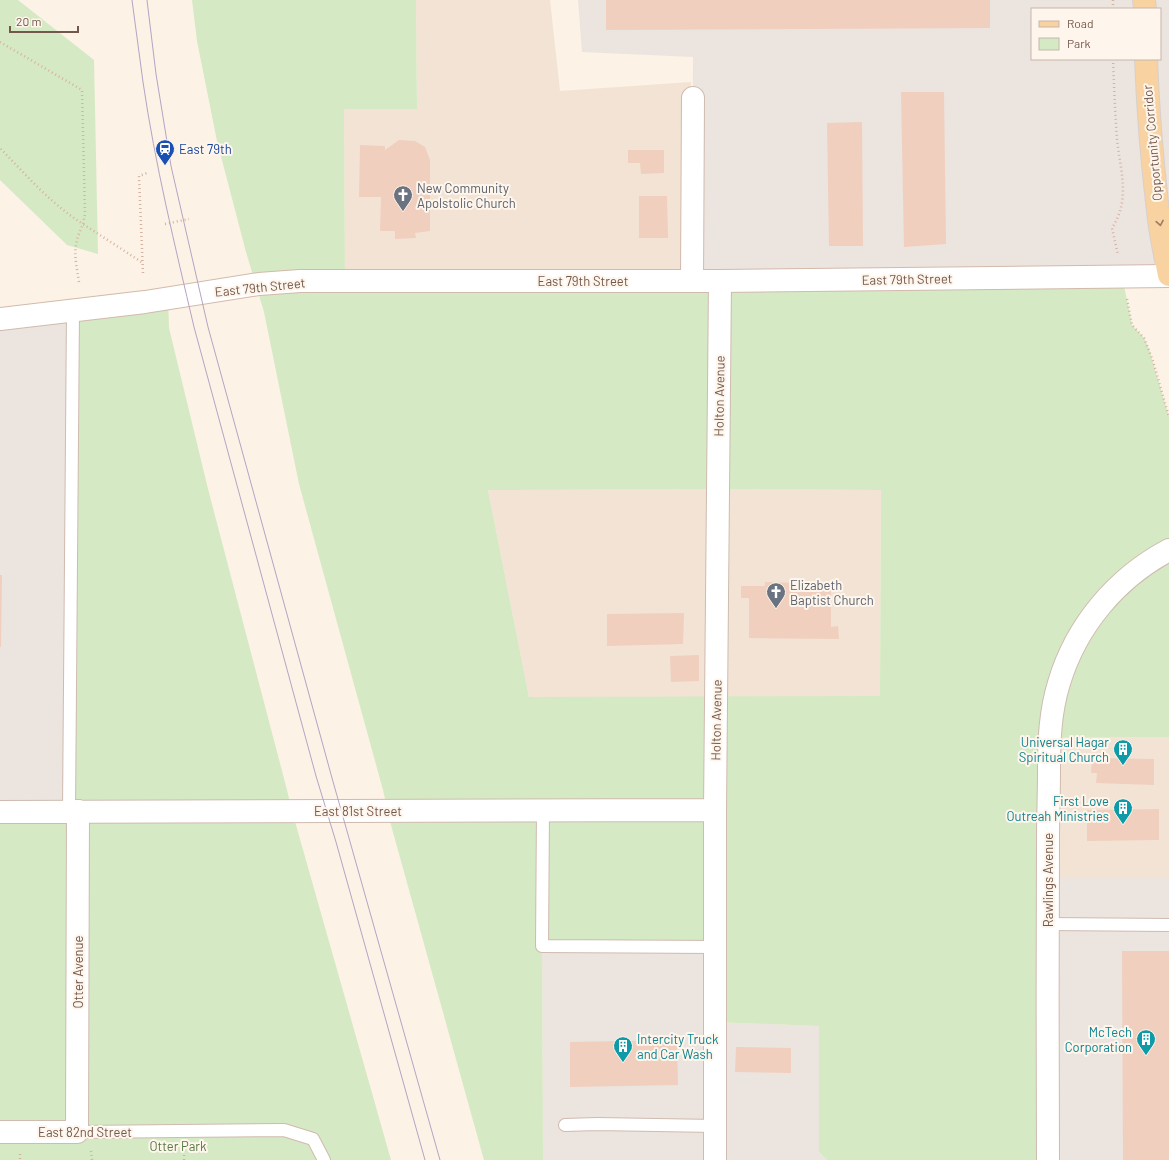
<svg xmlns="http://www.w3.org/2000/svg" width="1169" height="1160" viewBox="0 0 1169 1160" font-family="Barlow,sans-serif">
<rect width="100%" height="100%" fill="#fcf2e5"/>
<!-- residential -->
<path fill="#f3e3d4" d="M 416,0 L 550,0 L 560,91 L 691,82 L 692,281 L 345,281 L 344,109 L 417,109 Z
M 718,489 L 881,490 L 880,697 L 529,697 L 488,490 Z
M 1050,737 L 1169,737 L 1169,877 L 1048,877 Z"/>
<!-- industrial -->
<path fill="#ece4df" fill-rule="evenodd" d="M 578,0 L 1169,0 L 1169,276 L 692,281 L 693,57 L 582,52 ZM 1032,9 L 1160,9 L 1160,59 L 1032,59 Z
M 73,311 L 69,811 L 0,812 L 0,319 Z
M 1048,877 L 1169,877 L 1169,1160 L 1048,1160 Z
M 542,946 L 715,947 L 715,1022 L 819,1026 L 819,1152 L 827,1160 L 543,1160 Z"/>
<!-- green -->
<path fill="#d5e9c4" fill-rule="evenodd" d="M 0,0 L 18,0 L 94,60 L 98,254 L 67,245 L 0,180 Z
M 192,0 L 416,0 L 417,109 L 344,109 L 345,281 L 1122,276 L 1132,325 L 1144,338 L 1149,349 L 1169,417 L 1169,737 L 1050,737 L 1048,1160 L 827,1160 L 819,1152 L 819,1026 L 715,1022 L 715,947 L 542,947 L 543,1160 L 484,1160 L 391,825 L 383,790 L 299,484 L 264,312 L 246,252 L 217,141 L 197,41 ZM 718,489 L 881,490 L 880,696 L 529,697 L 488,490 Z
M 168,299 L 169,328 L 208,489 L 287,790 L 292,811 L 391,1160 L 0,1160 L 0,812 L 69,811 L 73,311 Z"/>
<!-- building -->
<path fill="#f0cfbe" d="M 606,0 L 990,0 L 990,28 L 606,30 Z
M 901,92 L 944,92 L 946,244 L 904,247 Z
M 862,122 L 863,246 L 829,246 L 827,123 Z
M 399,140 L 415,141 L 425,147 L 430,160 L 430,231 L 415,233 L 416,238 L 395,239 L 395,231 L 380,231 L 381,197 L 359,197 L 360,145 L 385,146 L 385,150 Z
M 628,150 L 664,150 L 664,173 L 641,174 L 640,163 L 628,163 Z
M 639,196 L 667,196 L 668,238 L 639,238 Z
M 0,575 L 2,575 L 1,647 L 0,647 Z
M 765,582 L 831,584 L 831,627 L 838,626 L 839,639 L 749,638 L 749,598 L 741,598 L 741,586 L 765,586 Z
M 684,613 L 683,644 L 607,646 L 607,614 Z
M 699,655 L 699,681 L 671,682 L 670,656 Z
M 1092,758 L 1154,759 L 1154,785 L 1096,783 L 1097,773 L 1091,773 Z
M 1159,809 L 1159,840 L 1087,841 L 1087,810 Z
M 1122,951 L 1169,951 L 1169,1160 L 1123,1160 Z
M 677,1040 L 678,1085 L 570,1087 L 570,1042 Z
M 736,1047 L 791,1048 L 791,1073 L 735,1072 Z"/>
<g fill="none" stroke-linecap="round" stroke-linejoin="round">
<!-- service casing -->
<g stroke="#cfbbaf" stroke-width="14">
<path id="service" d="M 543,810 L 542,946 L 715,947
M 69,811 L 73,311
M 1048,924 L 1169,925
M 565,1125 L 597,1124 L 715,1126
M 77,1132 L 284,1130 L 313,1139 L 324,1160"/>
</g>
<!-- minor casing -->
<g stroke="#cfbbaf" stroke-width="24">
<path id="minor" d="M 692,281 L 693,98
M 0,812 L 715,810
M 0,1132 L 77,1132 L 78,811
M 715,1160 L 715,810 L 720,281
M 1048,1160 C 1048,1053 1047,947 1048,840 C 1048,817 1049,794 1049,771 C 1049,741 1050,712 1059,683 C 1076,626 1116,578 1169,550"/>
</g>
<!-- secondary casing -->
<g stroke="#d2baac" stroke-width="24">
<path id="secondary" d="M 0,319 L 145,302 L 259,284 L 300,281 L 720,281 L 1169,276"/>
</g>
<!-- primary casing -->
<g stroke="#d8d0cd" stroke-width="24">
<path id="primary" d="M 1144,0 L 1145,9
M 1146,59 C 1148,110 1152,161 1158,211 C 1160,233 1165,254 1169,275"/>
</g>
<!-- path -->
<path stroke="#d5b2a1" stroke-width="2.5" stroke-dasharray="1 3" stroke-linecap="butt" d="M 1113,9 L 1113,0
M 0,42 L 82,90 L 85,214 L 83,224 C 51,204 26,175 0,148
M 1113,59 C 1114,86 1115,112 1117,139 C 1120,170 1131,199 1112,228 L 1118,255
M 165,224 L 189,219
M 143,273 L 139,176 L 147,173
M 79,282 C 75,256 72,248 83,224 L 143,263
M 1127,299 L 1132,325 L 1144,338 L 1153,361 L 1169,417
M 91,1151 L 92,1160
M 20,1154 L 20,1160
M 184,1160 L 184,1150"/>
<!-- service -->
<use href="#service" stroke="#fff" stroke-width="12"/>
<!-- minor -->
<use href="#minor" stroke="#fff" stroke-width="22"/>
<!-- secondary -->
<use href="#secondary" stroke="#fff" stroke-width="22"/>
<!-- primary -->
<use href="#primary" stroke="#f8d2a0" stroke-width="22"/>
<!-- tram -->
<path stroke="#b4a4c5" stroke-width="1" d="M 132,0 C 136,27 139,55 143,82 C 155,164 175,246 194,327 L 316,776 L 336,842 L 425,1160
M 147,0 L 156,74 L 171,166 L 208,327 L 332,778 L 440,1160"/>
</g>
<!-- one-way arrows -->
<defs><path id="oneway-chevron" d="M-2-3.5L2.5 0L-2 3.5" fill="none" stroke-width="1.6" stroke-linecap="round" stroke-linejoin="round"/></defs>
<use stroke="#9c7c64" href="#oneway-chevron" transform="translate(1160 223) rotate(80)"/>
<!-- icons -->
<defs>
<g id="station-pin" transform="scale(1)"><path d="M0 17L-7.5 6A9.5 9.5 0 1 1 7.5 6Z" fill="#1a4fb4" stroke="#fef6ec"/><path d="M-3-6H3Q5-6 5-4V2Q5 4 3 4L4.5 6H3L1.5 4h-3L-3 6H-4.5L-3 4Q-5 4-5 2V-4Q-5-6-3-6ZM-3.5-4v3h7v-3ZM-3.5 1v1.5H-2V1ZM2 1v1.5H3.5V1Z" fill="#fff"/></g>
<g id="church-pin" transform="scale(1)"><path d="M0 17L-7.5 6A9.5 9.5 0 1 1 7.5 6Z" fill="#6b7280" stroke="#fef6ec"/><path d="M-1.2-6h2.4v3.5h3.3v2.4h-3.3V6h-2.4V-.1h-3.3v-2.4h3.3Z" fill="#fff"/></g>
<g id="building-pin" transform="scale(1)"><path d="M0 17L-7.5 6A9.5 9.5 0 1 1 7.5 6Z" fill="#0f9aa8" stroke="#fef6ec"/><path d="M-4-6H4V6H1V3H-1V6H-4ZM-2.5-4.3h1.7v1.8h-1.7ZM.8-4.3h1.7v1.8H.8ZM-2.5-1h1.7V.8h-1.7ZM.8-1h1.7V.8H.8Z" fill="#fff"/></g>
</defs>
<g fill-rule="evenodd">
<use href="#station-pin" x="165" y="149"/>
<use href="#church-pin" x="403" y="195"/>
<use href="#church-pin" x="776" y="592"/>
<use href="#building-pin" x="1123" y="749"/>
<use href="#building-pin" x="1123" y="808"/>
<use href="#building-pin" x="1146" y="1039"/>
<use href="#building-pin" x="623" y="1046"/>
</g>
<g text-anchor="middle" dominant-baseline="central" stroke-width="4" stroke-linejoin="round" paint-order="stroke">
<!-- street labels -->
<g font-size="13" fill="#74574b" stroke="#fef6ec">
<text transform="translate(1152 143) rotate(-95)">Opportunity Corridor</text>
<text transform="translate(907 279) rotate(-1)">East 79th Street</text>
<text x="583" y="281">East 79th Street</text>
<text transform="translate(260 287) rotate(-6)">East 79th Street</text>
<text transform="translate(719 396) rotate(-89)">Holton Avenue</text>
<text transform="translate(716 720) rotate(-89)">Holton Avenue</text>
<text x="358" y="811">East 81st Street</text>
<text transform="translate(1048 880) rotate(-90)">Rawlings Avenue</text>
<text transform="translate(78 972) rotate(-90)">Otter Avenue</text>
<text x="85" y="1132">East 82nd Street</text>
</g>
<!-- transit labels -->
<g font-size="13" fill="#164399" stroke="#fef6ec" text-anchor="start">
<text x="179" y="149">East 79th</text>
</g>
<!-- worship labels -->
<g font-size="13" fill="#5b616d" stroke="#fef6ec" text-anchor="start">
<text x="417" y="188">New Community<tspan x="417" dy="15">Apolstolic Church</tspan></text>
<text x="790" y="585">Elizabeth<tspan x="790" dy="15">Baptist Church</tspan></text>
</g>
<!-- culture labels -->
<g font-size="13" fill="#0d838f" stroke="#fef6ec" text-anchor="end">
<text x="1109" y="742">Universal Hagar<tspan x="1109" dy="15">Spiritual Church</tspan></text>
<text x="1109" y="801">First Love<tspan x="1109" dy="15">Outreah Ministries</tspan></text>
<text x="1132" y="1032">McTech<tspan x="1132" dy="15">Corporation</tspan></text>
<text x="637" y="1039" text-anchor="start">Intercity Truck<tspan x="637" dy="15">and Car Wash</tspan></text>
</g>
<!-- park labels -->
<g font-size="13" fill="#577943" stroke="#fef6ec">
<text x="178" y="1146">Otter Park</text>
</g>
</g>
<!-- legend -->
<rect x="1031" y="8" width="130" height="52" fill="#fef6ec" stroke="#c7b6ac"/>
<rect x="1039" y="21" width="20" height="6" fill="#f8d2a0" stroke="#c7b6ac"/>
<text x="1067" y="28" font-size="12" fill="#74574b">Road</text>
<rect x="1039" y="38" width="20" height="12" fill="#d5e9c4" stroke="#c7b6ac"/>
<text x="1067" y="48" font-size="12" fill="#74574b">Park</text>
<!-- scale -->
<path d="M10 26v6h68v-6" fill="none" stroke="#74574b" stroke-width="2"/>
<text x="16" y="26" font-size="12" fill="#74574b" stroke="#fef6ec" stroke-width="3" paint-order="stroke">20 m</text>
</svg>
